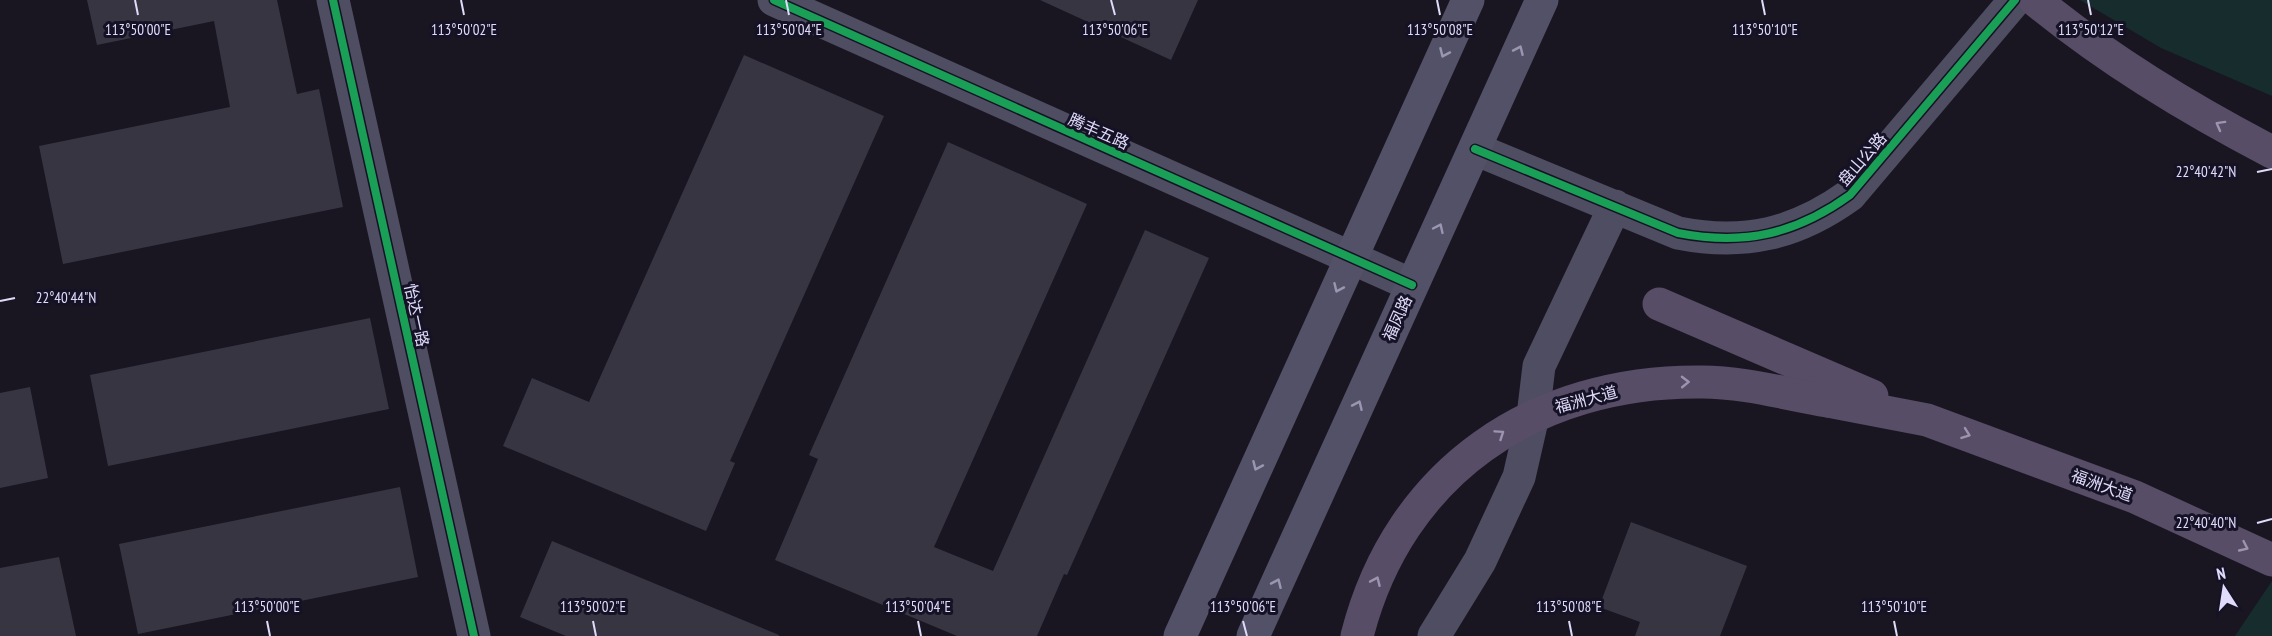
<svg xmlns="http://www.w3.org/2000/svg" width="2272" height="636" viewBox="0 0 2272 636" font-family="'PT Sans Narrow','Noto Sans SC',sans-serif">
<rect width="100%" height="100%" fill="#191622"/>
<!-- green -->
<path fill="#162c2d" d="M 2080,0 L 2272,0 L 2272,96 L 2161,48 Z
M 2272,581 L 2272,636 L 2235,636 Z"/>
<!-- building -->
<path fill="#383543" d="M 87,0 L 277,0 L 297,94 L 319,89 L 343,207 L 63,264 L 39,146 L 230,107 L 214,21 L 97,45 Z
M 1040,0 L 1198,0 L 1171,60 Z
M 744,55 L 884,116 L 730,461 L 735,463 L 706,531 L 503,446 L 532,378 L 589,402 Z
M 948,142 L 1087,204 L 934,547 L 993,571 L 1145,230 L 1209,258 L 1067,575 L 1064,574 L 1037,636 L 957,636 L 775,560 L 818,459 L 809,455 Z
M 370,318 L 389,409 L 108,466 L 90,375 Z
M 30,387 L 48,478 L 0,488 L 0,393 Z
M 400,487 L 418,577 L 138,634 L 119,544 Z
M 1631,522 L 1747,566 L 1720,636 L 1635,636 L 1640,622 L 1599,607 Z
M 552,541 L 779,635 L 779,636 L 566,636 L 520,617 Z
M 59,557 L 76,636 L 0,636 L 0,568 Z"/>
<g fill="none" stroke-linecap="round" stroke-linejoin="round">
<!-- minor -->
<path stroke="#4f4d61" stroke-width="33" d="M 333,0 L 474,636
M 1475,149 L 1678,233 C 1744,246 1796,234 1850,195 L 2015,0
M 1434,636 L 1480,561 L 1519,477 L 1533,416 L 1539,366 L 1615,206"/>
<!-- tertiary -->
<path stroke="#4f4d61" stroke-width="33" d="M 774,0 L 1412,285"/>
<!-- secondary -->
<path stroke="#535167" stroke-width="33" d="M 1180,636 L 1468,0
M 1253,636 L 1542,0"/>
<!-- primary -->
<path stroke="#574d66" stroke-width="33" d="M 2035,0 C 2108,60 2189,109 2272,152
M 1659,304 L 1872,396
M 1828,401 L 1927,420 L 2135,497 L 2272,560"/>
<!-- primary-bridge -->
<path stroke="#574d66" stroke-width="33" d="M 1357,636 C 1399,471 1535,380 1702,382 C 1744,382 1786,394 1828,401"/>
<!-- cycleway casing -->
<g stroke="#161226" stroke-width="11">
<path id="cycleway" d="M 333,0 L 474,636
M 774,0 L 1412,285
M 1475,149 L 1678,233 C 1744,246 1796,234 1850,195 L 2015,0"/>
</g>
<!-- cycleway -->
<use href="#cycleway" stroke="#1a9f57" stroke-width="8"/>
</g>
<!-- one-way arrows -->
<defs><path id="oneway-chevron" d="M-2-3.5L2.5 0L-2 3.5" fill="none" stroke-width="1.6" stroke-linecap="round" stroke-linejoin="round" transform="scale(1.5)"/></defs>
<g stroke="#9a96b1">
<use href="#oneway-chevron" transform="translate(1519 50) rotate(-66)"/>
<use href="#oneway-chevron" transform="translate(1444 53) rotate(114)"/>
<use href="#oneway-chevron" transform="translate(1439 228) rotate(-65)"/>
<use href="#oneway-chevron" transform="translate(1338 288) rotate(114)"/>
<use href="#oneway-chevron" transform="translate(1358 405) rotate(-66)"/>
<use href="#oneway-chevron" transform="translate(1257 466) rotate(114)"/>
<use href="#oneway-chevron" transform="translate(1277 583) rotate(-66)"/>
</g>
<g stroke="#9c94b0">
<use href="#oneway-chevron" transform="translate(2220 125) rotate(-151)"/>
<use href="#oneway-chevron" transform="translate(1685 382) rotate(-1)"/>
<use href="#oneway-chevron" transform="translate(1500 434) rotate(-34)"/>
<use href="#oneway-chevron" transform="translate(1966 434) rotate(20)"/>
<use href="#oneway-chevron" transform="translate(2244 547) rotate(25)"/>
<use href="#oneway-chevron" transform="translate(1376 581) rotate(-66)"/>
</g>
<!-- ticks -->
<path fill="none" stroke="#e0dbfb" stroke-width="2" d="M 135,0 L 138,15M 461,0 L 464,15M 786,0 L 789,15M 1111,0 L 1115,15M 1437,0 L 1440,15M 1762,0 L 1765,15M 2088,0 L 2091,15M 2257,172 L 2272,169M 0,301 L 15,298M 2257,523 L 2272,519M 267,621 L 270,636M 593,621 L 596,636M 918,621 L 921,636M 1243,621 L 1247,636M 1569,621 L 1572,636M 1894,621 L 1897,636"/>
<g text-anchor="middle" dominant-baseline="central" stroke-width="6" stroke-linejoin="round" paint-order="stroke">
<!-- street labels -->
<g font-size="16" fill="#e0dbfb" stroke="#161226">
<text transform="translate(1099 131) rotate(24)">腾丰五路</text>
<text transform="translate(1862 159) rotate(-49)">盘山公路</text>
<text transform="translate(417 315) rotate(78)">怡达一路</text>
<text transform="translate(1397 318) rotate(-66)">福凤路</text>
<text transform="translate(1586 399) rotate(-15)">福洲大道</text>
<text transform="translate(2102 485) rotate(20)">福洲大道</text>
</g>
</g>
<g font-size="15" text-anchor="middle" fill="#e0dbfb" stroke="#161226" stroke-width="6" stroke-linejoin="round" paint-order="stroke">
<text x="138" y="35">113°50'00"E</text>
<text x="464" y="35">113°50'02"E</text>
<text x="789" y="35">113°50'04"E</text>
<text x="1115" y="35">113°50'06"E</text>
<text x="1440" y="35">113°50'08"E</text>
<text x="1765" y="35">113°50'10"E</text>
<text x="2091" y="35">113°50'12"E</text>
<text x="2206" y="177">22°40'42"N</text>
<text x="66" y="303">22°40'44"N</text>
<text x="2206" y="528">22°40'40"N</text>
<text x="267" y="612">113°50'00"E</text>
<text x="593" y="612">113°50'02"E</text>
<text x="918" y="612">113°50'04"E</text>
<text x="1243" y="612">113°50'06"E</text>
<text x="1569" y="612">113°50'08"E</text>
<text x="1894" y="612">113°50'10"E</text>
</g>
<!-- north arrow -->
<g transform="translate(2224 588) rotate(348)" stroke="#161226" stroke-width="4.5" paint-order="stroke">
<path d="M0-4.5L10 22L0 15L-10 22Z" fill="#e0dbfb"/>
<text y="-9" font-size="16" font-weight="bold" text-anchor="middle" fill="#e0dbfb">N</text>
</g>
</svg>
